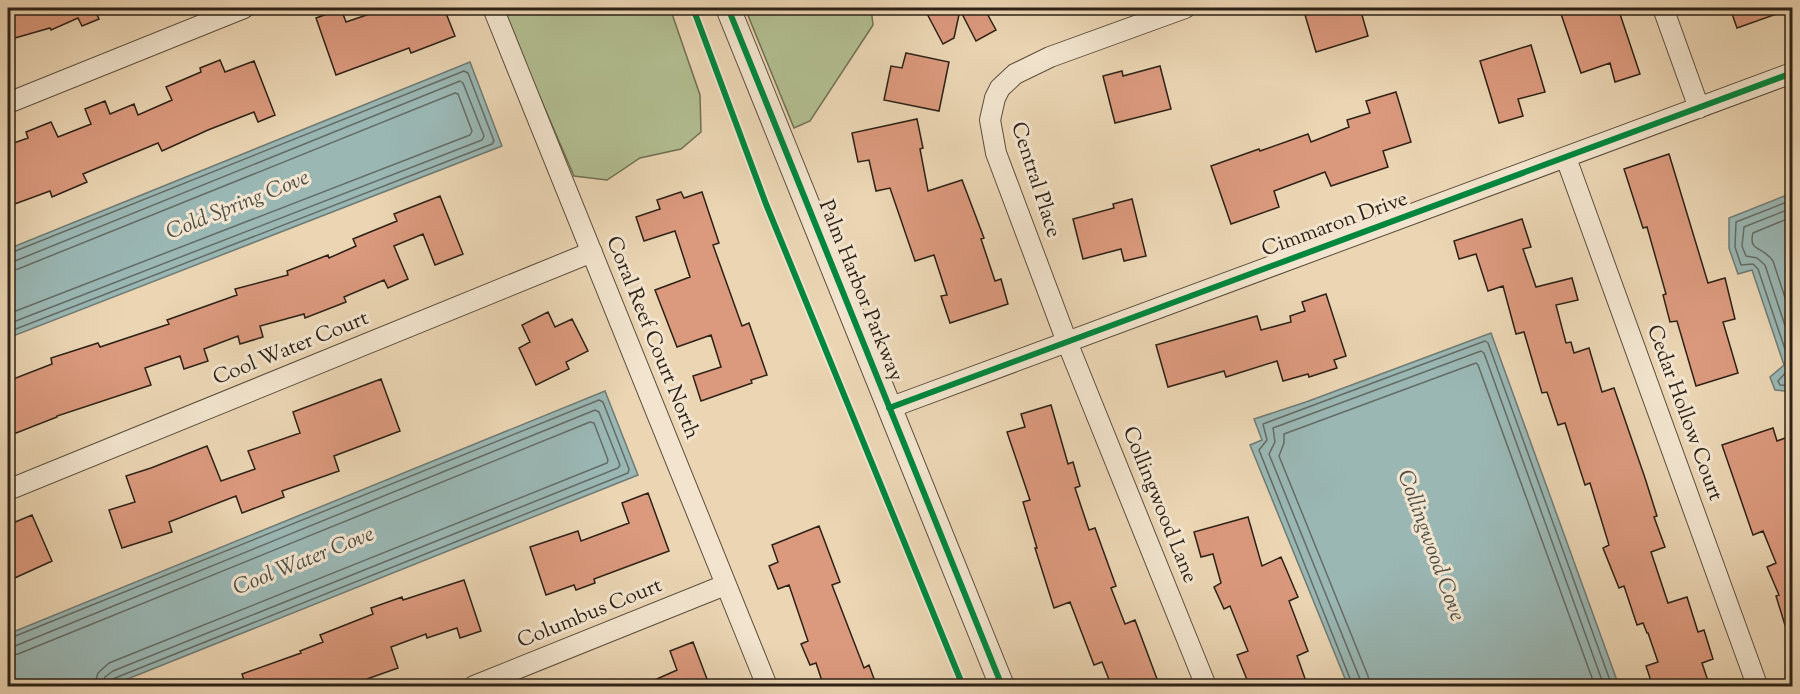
<svg xmlns="http://www.w3.org/2000/svg" width="1800" height="694" viewBox="0 0 1800 694" font-family="'Sorts Mill Goudy',serif">
<rect width="100%" height="100%" fill="#ebd5b3"/>
<filter id="stains"><feTurbulence type="fractalNoise" baseFrequency=".00333" numOctaves="4"/><feColorMatrix values="0 0 0 0 .2 0 0 0 0 .09 0 0 0 0 .02 0 0 0 .5 -.17"/></filter>
<radialGradient id="worn" r=".72"><stop offset=".6" stop-color="#630" stop-opacity="0"/><stop offset="1" stop-color="#630" stop-opacity=".3"/></radialGradient>
<!-- green -->
<path fill="#b2be91" stroke="#707054" stroke-width="1.5" d="M 509,8 L 670,8 L 700,95 L 701,132 L 681,149 L 640,158 L 607,180 L 574,176 L 505,16 Z
M 745,8 L 871,8 L 873,25 L 810,121 L 794,128 Z"/>
<!-- water -->
<path fill="#9ab7b4" stroke="#6e7b75" stroke-width="1.5" d="M 470,62 L 502,146 L 8,338 L 8,249 Z
M 1792,193 L 1792,392 L 1775,390 L 1770,377 L 1784,365 L 1752,270 L 1738,274 L 1729,248 L 1729,218 Z
M 1491,333 L 1619,686 L 1348,686 L 1250,445 L 1262,440 L 1254,419 L 1306,402 Z
M 605,391 L 638,475 L 110,686 L 8,686 L 8,634 Z"/>
<g fill="none" stroke-linecap="round" stroke-linejoin="round">
<!-- shore -->
<path stroke="#646c66" stroke-width="1.5" d="M 1792,200 L 1736,222 L 1735,247 L 1741,265 L 1753,264 L 1758,269 L 1790,364 L 1789,369 L 1778,381 L 1780,385 L 1792,386
M 1792,208 L 1744,227 L 1742,246 L 1746,256 L 1757,258 L 1765,265 L 1792,347
M 1792,217 L 1753,233 C 1748,252 1763,246 1773,261 L 1792,319
M 8,254 L 464,71 L 468,73 L 494,141 L 492,144 L 8,332
M 8,262 L 15,261 L 460,81 L 463,83 L 484,136 L 482,140 L 8,324
M 8,271 L 18,269 L 455,93 L 458,94 L 472,131 L 470,135 L 8,314
M 8,639 L 599,400 L 603,402 L 629,469 L 628,473 L 115,678 L 111,682 L 111,686
M 8,647 L 15,646 L 595,410 L 599,412 L 620,465 L 618,468 L 113,671 L 105,677 L 103,686
M 8,656 L 18,654 L 590,422 L 594,423 L 608,460 L 607,463 L 109,663 L 98,673 L 94,686
M 1353,686 L 1259,450 L 1267,440 L 1263,424 L 1485,341 L 1488,343 L 1612,686
M 1361,686 L 1360,679 L 1269,454 L 1275,442 L 1273,428 L 1481,351 L 1484,353 L 1604,686
M 1370,686 L 1368,676 L 1279,456 L 1284,443 L 1284,434 L 1476,363 L 1478,365 L 1595,686"/>
</g>
<!-- building -->
<path fill="#db997d" stroke="#2d2217" stroke-width="1.5" d="M 8,8 L 102,8 L 95,10 L 99,19 L 82,26 L 78,18 L 51,30 L 50,28 L 8,40 Z
M 387,8 L 444,8 L 455,36 L 411,53 L 409,48 L 336,75 L 316,18 L 341,9 L 346,22 Z
M 924,8 L 984,8 L 996,30 L 976,41 L 960,10 L 954,38 L 943,44 Z
M 1303,8 L 1360,8 L 1368,36 L 1316,52 Z
M 1559,8 L 1618,8 L 1640,74 L 1615,82 L 1610,63 L 1581,73 Z
M 1730,8 L 1788,8 L 1788,10 L 1737,28 Z
M 1531,45 L 1545,92 L 1518,99 L 1523,116 L 1499,123 L 1480,61 Z
M 906,53 L 949,62 L 939,111 L 884,100 L 891,66 L 902,68 Z
M 220,60 L 225,72 L 254,61 L 275,115 L 258,122 L 254,112 L 208,130 L 162,151 L 158,143 L 83,174 L 87,182 L 52,197 L 50,191 L 12,205 L 8,193 L 8,145 L 28,138 L 26,132 L 51,122 L 58,137 L 91,124 L 85,109 L 105,101 L 110,114 L 134,104 L 138,115 L 172,100 L 166,87 L 201,72 L 200,68 Z
M 1160,66 L 1171,109 L 1115,123 L 1103,76 L 1122,71 L 1123,76 Z
M 1396,92 L 1411,142 L 1383,151 L 1388,167 L 1331,186 L 1325,172 L 1274,191 L 1279,207 L 1231,224 L 1211,166 L 1259,149 L 1260,151 L 1308,134 L 1311,142 L 1349,127 L 1347,120 L 1370,113 L 1366,101 Z
M 917,119 L 923,148 L 920,149 L 928,191 L 962,180 L 984,238 L 981,239 L 995,281 L 1001,279 L 1008,304 L 950,323 L 941,296 L 947,295 L 934,255 L 915,261 L 890,188 L 876,191 L 869,160 L 858,162 L 852,133 Z
M 1669,154 L 1708,283 L 1725,278 L 1735,319 L 1723,322 L 1738,373 L 1696,386 L 1677,321 L 1670,322 L 1663,295 L 1666,294 L 1647,227 L 1643,228 L 1624,169 Z
M 681,192 L 684,198 L 702,192 L 719,243 L 713,245 L 742,326 L 749,323 L 767,375 L 751,380 L 752,383 L 701,401 L 693,376 L 721,367 L 711,335 L 677,347 L 655,290 L 690,277 L 675,231 L 644,241 L 636,217 L 660,209 L 657,200 Z
M 440,196 L 463,254 L 435,265 L 423,234 L 394,246 L 408,279 L 388,288 L 384,280 L 344,297 L 346,302 L 305,318 L 304,314 L 260,326 L 263,337 L 240,344 L 238,336 L 204,349 L 208,361 L 184,369 L 180,356 L 145,368 L 151,385 L 57,416 L 57,417 L 11,435 L 8,425 L 8,381 L 52,364 L 51,358 L 98,343 L 100,347 L 169,324 L 167,320 L 237,295 L 235,289 L 288,275 L 287,271 L 328,255 L 329,258 L 356,246 L 353,239 L 397,221 L 394,214 Z
M 1132,199 L 1146,256 L 1124,261 L 1121,249 L 1083,259 L 1073,219 L 1114,208 L 1113,204 Z
M 1522,219 L 1531,247 L 1523,249 L 1536,287 L 1572,278 L 1578,300 L 1556,305 L 1566,343 L 1571,342 L 1574,353 L 1589,348 L 1602,392 L 1614,388 L 1645,478 L 1657,516 L 1654,517 L 1665,547 L 1651,552 L 1668,603 L 1687,597 L 1698,632 L 1704,630 L 1713,659 L 1702,663 L 1710,687 L 1653,687 L 1646,666 L 1658,662 L 1648,633 L 1647,633 L 1643,623 L 1637,625 L 1624,586 L 1619,588 L 1603,548 L 1609,545 L 1590,483 L 1585,485 L 1565,423 L 1558,425 L 1547,392 L 1542,393 L 1524,332 L 1516,334 L 1503,286 L 1488,291 L 1476,254 L 1459,259 L 1454,241 Z
M 1326,294 L 1346,356 L 1334,360 L 1337,368 L 1309,377 L 1308,374 L 1283,381 L 1277,361 L 1226,377 L 1224,371 L 1168,387 L 1156,345 L 1257,316 L 1261,330 L 1291,322 L 1290,316 L 1305,311 L 1302,302 Z
M 548,312 L 555,327 L 572,319 L 588,351 L 566,362 L 569,369 L 536,385 L 519,348 L 530,342 L 522,325 Z
M 381,379 L 400,431 L 334,456 L 339,471 L 282,491 L 284,497 L 242,513 L 236,496 L 169,522 L 172,532 L 122,548 L 109,510 L 135,502 L 126,476 L 151,468 L 207,446 L 221,481 L 255,469 L 248,451 L 300,433 L 293,412 Z
M 1051,405 L 1068,464 L 1073,462 L 1080,486 L 1075,488 L 1089,530 L 1095,528 L 1116,586 L 1111,588 L 1125,624 L 1135,620 L 1160,687 L 1112,687 L 1102,662 L 1094,665 L 1070,602 L 1054,608 L 1035,548 L 1037,548 L 1023,502 L 1030,500 L 1007,432 L 1025,427 L 1021,414 Z
M 1773,428 L 1777,441 L 1788,437 L 1792,450 L 1792,637 L 1789,638 L 1776,596 L 1779,595 L 1767,567 L 1776,563 L 1763,531 L 1753,535 L 1722,445 Z
M 648,493 L 669,551 L 594,579 L 595,583 L 576,590 L 574,585 L 546,595 L 530,547 L 578,531 L 581,541 L 629,523 L 622,503 Z
M 32,515 L 52,561 L 8,581 L 8,525 Z
M 1248,517 L 1262,566 L 1281,557 L 1298,597 L 1289,601 L 1308,651 L 1297,656 L 1308,687 L 1250,687 L 1237,655 L 1248,651 L 1230,606 L 1224,609 L 1214,587 L 1221,583 L 1213,554 L 1201,557 L 1194,532 Z
M 819,526 L 840,582 L 832,585 L 864,668 L 869,665 L 877,687 L 824,687 L 816,663 L 810,665 L 801,644 L 808,641 L 789,585 L 778,589 L 769,566 L 778,562 L 772,545 Z
M 464,580 L 481,631 L 460,638 L 457,628 L 427,638 L 426,634 L 391,647 L 398,668 L 367,679 L 368,681 L 353,687 L 342,687 L 340,681 L 325,687 L 246,687 L 242,674 L 301,653 L 300,651 L 323,642 L 320,635 L 373,614 L 371,608 L 402,597 L 403,600 Z
M 693,642 L 710,687 L 639,687 L 677,670 L 670,651 Z"/>
<g fill="none" stroke-linecap="round" stroke-linejoin="round">
<!-- minor casing -->
<g stroke="#5c4f3e" stroke-width="22">
<path id="minor" d="M 493,8 L 767,686
M 1185,8 L 1050,57 L 1015,74 L 1000,88 L 995,98 L 990,120 L 996,153 L 1067,342 L 1206,686
M 1663,8 L 1699,108
M 8,103 L 244,8
M 1566,158 L 1757,685
M 889,408 L 1792,73
M 8,490 L 592,252
M 474,686 L 725,585"/>
</g>
<!-- tertiary casing -->
<g stroke="#5c4f3e" stroke-width="26">
<path id="tertiary" d="M 728,8 L 1002,686"/>
</g>
<!-- minor -->
<use href="#minor" stroke="#f2e4ce" stroke-width="20"/>
<!-- tertiary -->
<use href="#tertiary" stroke="#f2e4ce" stroke-width="24"/>
<!-- cycleway casing -->
<g stroke="#f2e4ce" stroke-width="10">
<path id="cycleway" d="M 693,8 L 766,204 L 963,686
M 728,8 L 1002,686
M 889,408 L 1792,73"/>
</g>
<!-- cycleway -->
<use href="#cycleway" stroke="#00873e" stroke-width="6"/>
</g>
<g text-anchor="middle" dominant-baseline="central" stroke-width="6" stroke-linejoin="round" paint-order="stroke">
<!-- street labels -->
<g font-size="21" fill="#2d2217" stroke="#f2e4ce">
<text transform="translate(1035 180) rotate(72)">Central Place</text>
<text transform="translate(1335 225) rotate(-20)">Cimmaron Drive</text>
<text transform="translate(860 291) rotate(68)">Palm Harbor Parkway</text>
<text transform="translate(652 338) rotate(68)">Coral Reef Court North</text>
<text transform="translate(291 349) rotate(-22)">Cool Water Court</text>
<text transform="translate(1684 413) rotate(70)">Cedar Hollow Court</text>
<text transform="translate(1159 505) rotate(68)">Collingwood Lane</text>
<text transform="translate(590 614) rotate(-22)">Columbus Court</text>
</g>
<!-- water labels -->
<g font-size="22" font-style="italic" fill="#4e4f46" stroke="#f2e4ce">
<text transform="translate(238 206) rotate(-22)">Cold Spring Cove</text>
<text transform="translate(1430 546) rotate(70)">Collingwood Cove</text>
<text transform="translate(304 562) rotate(-22)">Cool Water Cove</text>
</g>
</g>
<!-- margin -->
<rect width="1800" height="694" fill="none" stroke="#ebd5b3" stroke-width="30"/>
<rect x="9" y="9" width="1782" height="676" fill="none" stroke="#2d2217" stroke-width="3"/>
<rect x="15" y="15" width="1770" height="664" fill="none" stroke="#2d2217" stroke-width="1.5"/>
<rect width="100%" height="100%" filter="url(#stains)"/>
<rect width="100%" height="100%" fill="url(#worn)"/>
</svg>
